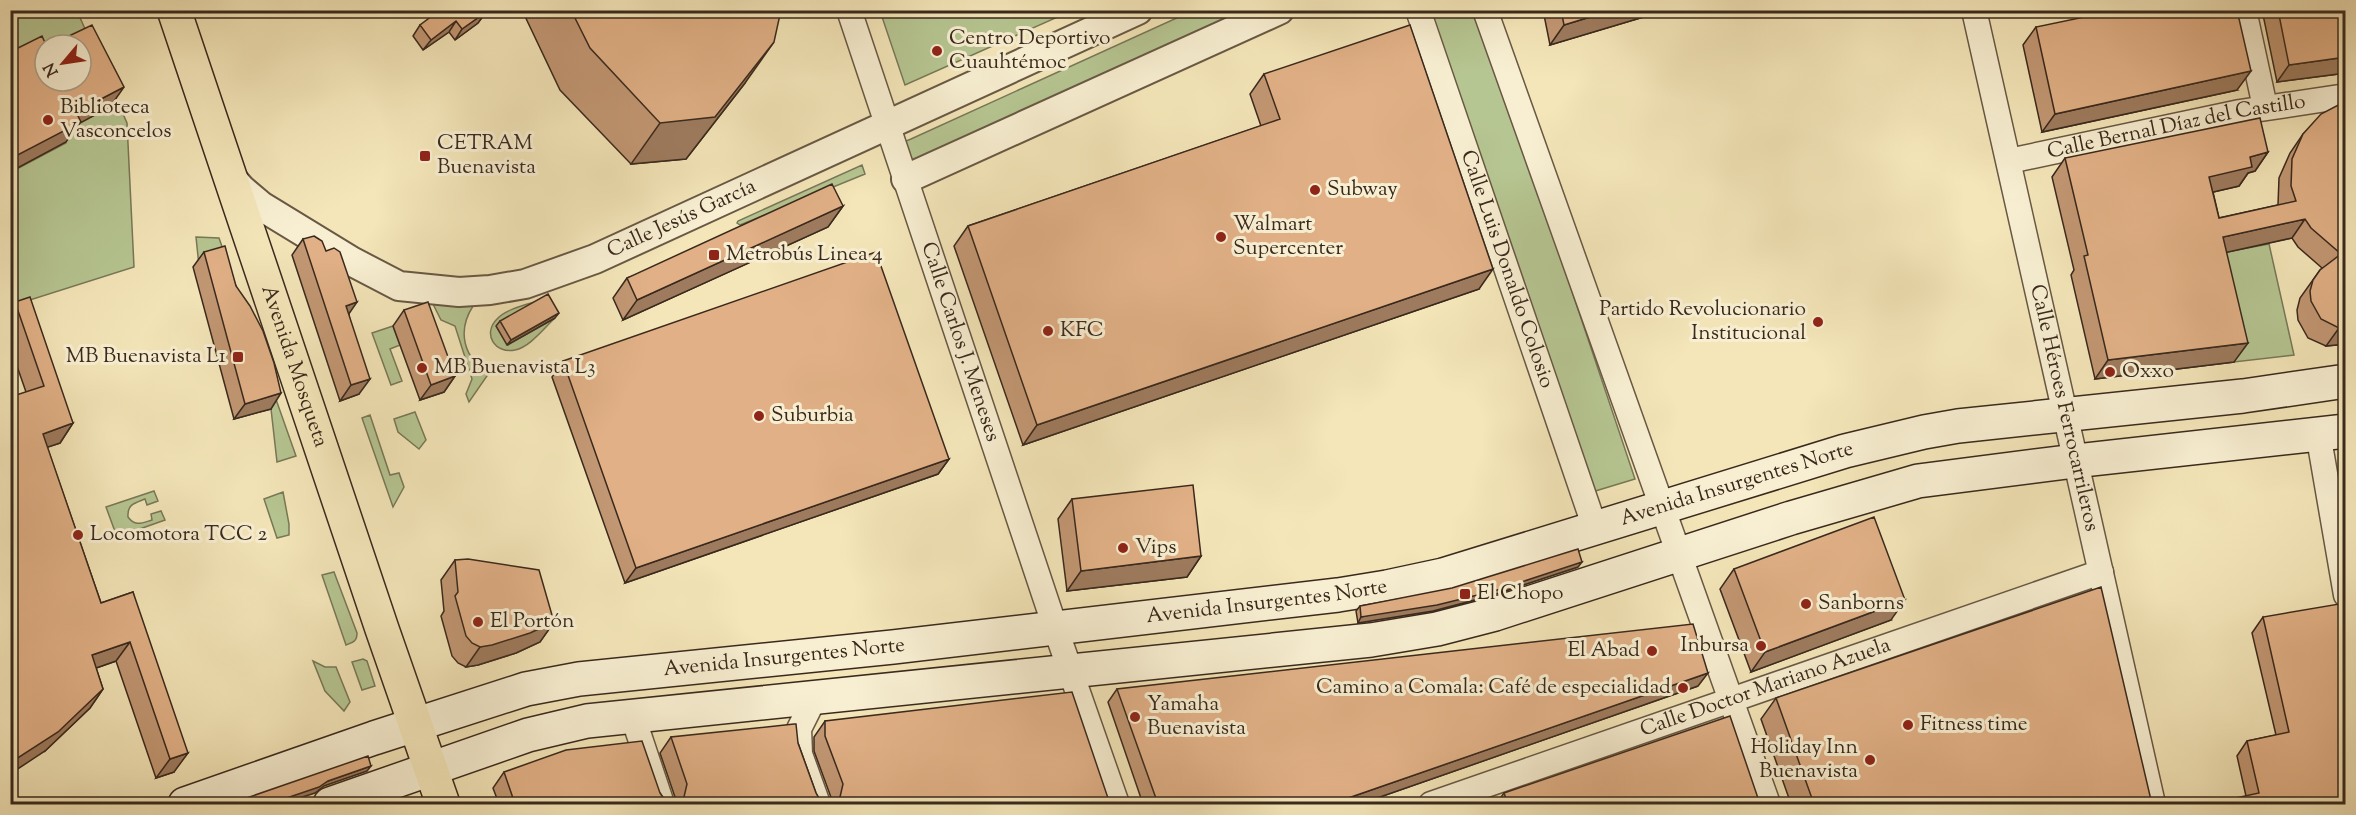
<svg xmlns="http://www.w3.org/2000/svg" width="2356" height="815" viewBox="0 0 2356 815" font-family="'Sorts Mill Goudy',serif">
<rect width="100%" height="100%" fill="#f4e6b9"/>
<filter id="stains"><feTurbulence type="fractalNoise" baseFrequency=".00333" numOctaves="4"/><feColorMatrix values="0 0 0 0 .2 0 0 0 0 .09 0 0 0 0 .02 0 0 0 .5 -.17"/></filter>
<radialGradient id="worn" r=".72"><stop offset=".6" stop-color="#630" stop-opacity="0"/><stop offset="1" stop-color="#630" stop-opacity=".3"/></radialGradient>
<!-- green -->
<path fill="#b6c692" stroke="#787858" stroke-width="1.5" d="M 11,11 L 77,11 L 127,123 L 134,267 L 11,306 L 11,172 L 66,143 L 62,132 L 110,107 L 81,45 L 45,45 L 11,65 Z
M 880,11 L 880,10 L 1071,11 L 905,85 Z
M 1192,11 L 1243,11 L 1219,24 L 912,163 L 904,147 L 906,141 L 911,139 Z
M 1425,11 L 1478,11 L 1635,479 L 1592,492 Z
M 862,165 L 865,174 L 740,225 L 737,223 L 738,221 Z
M 196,237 L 219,238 L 296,456 L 277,462 L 271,409 L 199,266 Z
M 2269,244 L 2294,355 L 2234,362 L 2210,255 Z
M 544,299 L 497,326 L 508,345 L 555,318 C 544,328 530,347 515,350 C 495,354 482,334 497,319 C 507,308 530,304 544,299 Z
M 431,300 L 473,306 C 457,331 463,358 489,373 L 469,402 L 466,394 L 472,379 L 455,326 L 441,320 Z
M 393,326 L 400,345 L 390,349 L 402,381 L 391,385 L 372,333 Z
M 415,412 L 426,440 L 419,449 L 398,432 L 394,419 Z
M 370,415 L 390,475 L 399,473 L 404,487 L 393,507 L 362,418 Z
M 154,491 L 158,501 L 147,505 L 145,499 C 135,503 127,504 128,517 C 135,527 142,523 152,520 L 151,514 L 161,511 L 165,520 L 117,537 L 106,507 Z
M 283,492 L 289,524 L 289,535 L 277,538 L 264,499 Z
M 334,572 L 357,633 C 357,641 354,642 346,645 L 322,575 Z
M 363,659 L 367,661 L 375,686 L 362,690 L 352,662 Z
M 313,661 L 325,667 L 336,667 L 350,702 L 344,711 L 325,691 Z"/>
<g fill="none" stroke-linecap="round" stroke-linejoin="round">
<!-- minor casing -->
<g stroke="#685844" stroke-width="27">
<g id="minor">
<path id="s1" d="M 849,10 L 1055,627 L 1117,804"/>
<path id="s2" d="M 1418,10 L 1595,528"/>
<path d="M 1485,10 L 1768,804"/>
<path id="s3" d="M 1974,10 L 2153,804"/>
<path d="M 2244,10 L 2265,107"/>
<path id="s4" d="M 2009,161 L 2240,112 L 2346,96"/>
<path d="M 2318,433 L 2346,595"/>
<path d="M 815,697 L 799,729 L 800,754 L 818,804"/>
<path d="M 633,717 L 662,804"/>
<path id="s5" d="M 1431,804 L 2101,572"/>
</g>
</g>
<!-- tertiary casing -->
<g stroke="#685844" stroke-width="32">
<g id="tertiary">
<path id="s6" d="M 229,175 L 241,189 L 261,206 L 351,261 L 399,286 L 459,292 L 490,290 L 525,284 L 595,259 L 1138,10"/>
<path d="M 906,179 L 1279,10"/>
</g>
</g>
<!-- secondary casing -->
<g stroke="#39291d" stroke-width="36">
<g id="secondary">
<path id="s7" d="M 185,804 L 374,738 L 526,689 L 579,679 L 893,647 L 1338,595 L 1387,587 L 1443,575 L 1845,451 L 1924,432 L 1958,426 L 2243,396 L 2346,381"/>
<path d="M 330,804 L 528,735 L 587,721 L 1371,640 L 1437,629 L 1495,614 L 1791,518 L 1918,481 L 2075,461 L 2346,431"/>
</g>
</g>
<!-- primary casing -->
<g stroke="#39291d" stroke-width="36">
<g id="primary">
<path id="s8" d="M 174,10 L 382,629 L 443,804"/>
</g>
</g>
<!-- minor -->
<use href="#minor" stroke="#f8efd2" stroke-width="24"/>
<!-- tertiary -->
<use href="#tertiary" stroke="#f8efd2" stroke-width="28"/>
<!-- secondary -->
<use href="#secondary" stroke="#f8efd2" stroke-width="33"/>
<!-- primary -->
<use href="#primary" stroke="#f4e6b9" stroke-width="33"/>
</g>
<!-- wall -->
<path fill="#c29773" stroke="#39291d" stroke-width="1.5" d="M 522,10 L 781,10 L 745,83 L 686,159 L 631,164 L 560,90 Z
M 1543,10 L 1667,10 L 1550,45 Z
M 2262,10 L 2346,10 L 2346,73 L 2277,82 Z
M 486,12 L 478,23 L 455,40 L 449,32 L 423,50 L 413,36 L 420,25 Z
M 2036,27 L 2237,90 L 2042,132 L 2023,45 Z
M 1264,74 L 1479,289 L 1023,445 L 954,246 L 968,226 L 1261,126 L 1250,94 Z
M 2346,101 L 2346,344 L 2326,346 L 2308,338 L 2298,320 L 2297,310 L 2300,298 L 2320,270 L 2322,268 L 2298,247 L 2292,238 L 2226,252 L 2234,362 L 2095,379 L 2071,275 L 2074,270 L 2052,177 L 2065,158 L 2268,152 L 2255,171 L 2248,173 L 2239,186 L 2213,192 L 2219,218 L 2278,205 L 2279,178 L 2290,153 L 2303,134 Z
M 843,206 L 828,227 L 623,320 L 613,298 L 627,278 Z
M 303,239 L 349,314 L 359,394 L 340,401 L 292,255 Z
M 204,252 L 236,286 L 271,409 L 234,419 L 193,267 Z
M 15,302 L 73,423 L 60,443 L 47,447 L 101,603 L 133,592 L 174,772 L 156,778 L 116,661 L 96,668 L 103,689 L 90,708 L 45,751 L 26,392 L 10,346 L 10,309 Z
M 404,310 L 455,376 L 444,392 L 420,400 L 393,326 Z
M 555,318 L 507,345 L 496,326 L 500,321 Z
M 563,361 L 949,459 L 938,474 L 625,583 L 552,377 Z
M 2346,463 L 2346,505 L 2340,472 Z
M 1072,499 L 1201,556 L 1187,577 L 1067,591 L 1058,519 Z
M 455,560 L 554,622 L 540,642 L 516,653 L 478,665 L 466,667 L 458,663 L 452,656 L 441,616 L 444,611 L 441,580 Z
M 1578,567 L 1490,596 L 1433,611 L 1358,623 L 1356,611 L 1360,606 Z
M 1734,569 L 1891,620 L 1751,672 L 1720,589 Z
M 2263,617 L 2346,804 L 2246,796 L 2237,756 L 2247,741 L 2276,735 L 2252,633 Z
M 1698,686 L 1360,804 L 1143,804 L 1108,702 L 1117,689 Z
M 1776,698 L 2148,804 L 1791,804 L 1761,719 Z
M 825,721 L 1110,804 L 499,804 L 493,788 L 504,772 L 660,793 L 664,799 L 675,802 L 676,800 L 660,753 L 671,737 L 798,743 L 816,793 L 820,800 L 831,801 L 832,800 L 814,751 L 814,737 Z
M 1504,793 L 1760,804 L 1496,804 Z"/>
<!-- shaded-wall -->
<path fill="#9e7b5e" stroke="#39291d" stroke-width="1.5" d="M 1613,10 L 1667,10 L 1550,45 L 1564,25 Z
M 486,12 L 478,23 L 455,40 L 462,29 Z
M 456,21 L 449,32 L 423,50 L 431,40 Z
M 774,42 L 745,83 L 686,159 L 631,164 L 660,123 Z
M 2346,57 L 2346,73 L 2277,82 L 2289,65 Z
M 2251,71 L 2237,90 L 2042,132 L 2055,114 Z
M 124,87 L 110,107 L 80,123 L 66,142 L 10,172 L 10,159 L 76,112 Z
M 2268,152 L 2255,171 L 2248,173 L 2239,186 L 2196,196 L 2209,177 L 2250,157 Z
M 843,206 L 828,227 L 623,320 L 637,300 Z
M 2305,219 L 2292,238 L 2210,256 L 2223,237 Z
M 1493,269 L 1479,289 L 1023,445 L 1037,425 Z
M 357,302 L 346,318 L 346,306 Z
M 559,313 L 555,318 L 507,345 L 511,340 Z
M 2346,327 L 2346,344 L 2326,346 L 2339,328 Z
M 2248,343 L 2234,362 L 2095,379 L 2108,360 Z
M 455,376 L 444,392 L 420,400 L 431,385 Z
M 370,379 L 359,394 L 340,401 L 351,385 Z
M 281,393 L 271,409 L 234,419 L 245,404 Z
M 73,423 L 60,443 L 30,453 L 43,434 Z
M 949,459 L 938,474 L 625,583 L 636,568 Z
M 1201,556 L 1187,577 L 1067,591 L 1081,571 Z
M 1582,562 L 1578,567 L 1490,596 L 1433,611 L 1358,623 L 1361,617 Z
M 1905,600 L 1891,620 L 1751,672 L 1765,652 Z
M 554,622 L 540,642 L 516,653 L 478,665 L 466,667 L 480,647 Z
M 130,642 L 116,661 L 79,674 L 92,655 Z
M 1708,673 L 1698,686 L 1360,804 L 1331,804 Z
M 103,689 L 90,708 L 45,751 L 10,774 L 10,763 Z
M 188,753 L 174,772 L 156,778 L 170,759 Z
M 371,766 L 367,771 L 324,786 L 315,793 L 281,804 L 269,804 L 328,781 Z
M 2151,800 L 2148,804 L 2138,804 Z"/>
<!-- building -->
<path fill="#e1b086" stroke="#39291d" stroke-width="1.5" d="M 440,10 L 485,10 L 486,12 L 462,29 L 456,21 L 431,40 L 420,25 Z
M 571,10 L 781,10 L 774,42 L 715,117 L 660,123 L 590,48 Z
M 1561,10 L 1613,10 L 1564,25 Z
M 2118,10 L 2237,10 L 2251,71 L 2055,114 L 2036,27 Z
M 2278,10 L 2346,10 L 2346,57 L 2289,65 Z
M 92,25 L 124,87 L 76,112 L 81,122 L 10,159 L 10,52 L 42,36 L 46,45 L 45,45 L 45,81 L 81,81 L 81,45 L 50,45 Z
M 1410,25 L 1493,269 L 1037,425 L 968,226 L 1280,119 L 1264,74 Z
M 2346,101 L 2346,327 L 2339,328 L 2321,319 L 2311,301 L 2310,291 L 2313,280 L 2320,270 L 2341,254 L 2311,228 L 2305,219 L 2223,237 L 2248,343 L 2108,360 L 2084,256 L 2088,255 L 2065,158 L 2260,118 L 2268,152 L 2250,157 L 2252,167 L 2209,177 L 2219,218 L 2296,201 L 2291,186 L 2292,159 L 2303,134 L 2321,114 Z
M 832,184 L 843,206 L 637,300 L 627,278 Z
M 314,236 L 322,241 L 326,251 L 334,248 L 340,252 L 357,302 L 346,306 L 370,379 L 351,385 L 303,239 Z
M 225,246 L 236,286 L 250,306 L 263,331 L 274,363 L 281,393 L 245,404 L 204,252 Z
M 876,252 L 949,459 L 636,568 L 563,361 Z
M 548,294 L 559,313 L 511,340 L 500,321 Z
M 30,297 L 73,423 L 43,434 L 101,603 L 133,592 L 188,753 L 170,759 L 130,642 L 92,655 L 103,689 L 58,732 L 10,763 L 10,397 L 44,386 L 15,302 Z
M 428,302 L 455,376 L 431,385 L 404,310 Z
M 1193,485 L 1201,556 L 1081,571 L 1072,499 Z
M 1874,517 L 1905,600 L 1765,652 L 1734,569 Z
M 1578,549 L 1582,562 L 1494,591 L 1437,605 L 1361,617 L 1360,606 L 1452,588 Z
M 468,559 L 539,570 L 554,622 L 530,633 L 492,645 L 480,647 L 472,643 L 466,636 L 455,596 L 458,592 L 455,560 Z
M 2101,587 L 2151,800 L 2138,804 L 1814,804 L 1776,698 Z
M 2339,604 L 2346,638 L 2346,804 L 2208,804 L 2259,793 L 2247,741 L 2289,732 L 2263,617 Z
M 1693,624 L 1708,673 L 1331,804 L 1158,804 L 1117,689 Z
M 1072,692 L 1110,804 L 515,804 L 504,772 L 566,750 L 642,741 L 660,793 L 664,799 L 677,802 L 684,797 L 687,784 L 671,737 L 794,724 L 796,724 L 798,743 L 816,793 L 820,800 L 833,802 L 840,797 L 843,784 L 825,736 L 825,721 Z
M 1730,716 L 1760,804 L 1508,804 L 1504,793 Z
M 368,756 L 371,766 L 328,781 L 319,787 L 269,804 L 229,804 Z"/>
<!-- markers -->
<g fill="#8f2418" stroke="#f8efd2" stroke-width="2">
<circle cx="937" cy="51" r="6"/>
<circle cx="48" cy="120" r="6"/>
<rect x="419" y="150" width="12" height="12" rx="3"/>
<circle cx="1315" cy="190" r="6"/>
<circle cx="1221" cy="237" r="6"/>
<rect x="708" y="249" width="12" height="12" rx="3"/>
<circle cx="1818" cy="322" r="6"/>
<circle cx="1048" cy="331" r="6"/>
<rect x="232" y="351" width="12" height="12" rx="3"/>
<circle cx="422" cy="368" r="6"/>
<circle cx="2110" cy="372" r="6"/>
<circle cx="759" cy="416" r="6"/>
<circle cx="78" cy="535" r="6"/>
<circle cx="1123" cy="548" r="6"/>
<rect x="1459" y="588" width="12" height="12" rx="3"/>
<circle cx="1806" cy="604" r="6"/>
<circle cx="478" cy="622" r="6"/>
<circle cx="1761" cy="646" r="6"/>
<circle cx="1652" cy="651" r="6"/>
<circle cx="1683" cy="688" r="6"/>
<circle cx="1135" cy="717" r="6"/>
<circle cx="1908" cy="725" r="6"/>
<circle cx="1870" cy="760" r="6"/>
</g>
<g text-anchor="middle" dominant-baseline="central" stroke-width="6" stroke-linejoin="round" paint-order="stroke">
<!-- poi labels -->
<g font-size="21" fill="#39291d" stroke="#f8efd2" text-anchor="start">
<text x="949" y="39">Centro Deportivo<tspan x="949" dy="24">Cuauhtémoc</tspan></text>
<text x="60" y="108">Biblioteca<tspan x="60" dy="24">Vasconcelos</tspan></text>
<text x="437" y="144">CETRAM<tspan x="437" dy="24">Buenavista</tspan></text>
<text x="1327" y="190">Subway</text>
<text x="1233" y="225">Walmart<tspan x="1233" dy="24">Supercenter</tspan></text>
<text x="726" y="255">Metrobús Linea 4</text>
<text x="1806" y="310" text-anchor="end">Partido Revolucionario<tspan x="1806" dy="24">Institucional</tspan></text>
<text x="1060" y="331">KFC</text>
<text x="226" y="357" text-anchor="end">MB Buenavista L1</text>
<text x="434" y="368">MB Buenavista L3</text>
<text x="2122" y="372">Oxxo</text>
<text x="771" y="416">Suburbia</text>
<text x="90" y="535">Locomotora TCC 2</text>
<text x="1135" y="548">Vips</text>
<text x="1477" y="594">El Chopo</text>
<text x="1818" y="604">Sanborns</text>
<text x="490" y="622">El Portón</text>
<text x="1749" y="646" text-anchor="end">Inbursa</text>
<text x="1640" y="651" text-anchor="end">El Abad</text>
<text x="1671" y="688" text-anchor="end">Camino a Comala: Café de especialidad</text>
<text x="1147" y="705">Yamaha<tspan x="1147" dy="24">Buenavista</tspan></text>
<text x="1920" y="725">Fitness time</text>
<text x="1858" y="748" text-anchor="end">Holiday Inn<tspan x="1858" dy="24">Buenavista</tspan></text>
</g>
<!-- street labels -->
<g font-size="21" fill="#39291d" stroke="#f8efd2">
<text stroke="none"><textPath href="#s4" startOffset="171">Calle Bernal Díaz del Castillo</textPath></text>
<text stroke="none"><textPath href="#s6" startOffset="501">Calle Jesús García</textPath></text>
<text stroke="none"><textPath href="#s2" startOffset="274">Calle Luis Donaldo Colosio</textPath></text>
<text stroke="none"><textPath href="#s1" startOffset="350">Calle Carlos J. Meneses</textPath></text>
<text stroke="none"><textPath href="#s8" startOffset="376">Avenida Mosqueta</textPath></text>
<text stroke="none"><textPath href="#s3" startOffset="408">Calle Héroes Ferrocarrileros</textPath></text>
<text stroke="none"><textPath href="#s7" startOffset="1592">Avenida Insurgentes Norte</textPath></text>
<text stroke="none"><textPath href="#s7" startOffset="1106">Avenida Insurgentes Norte</textPath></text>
<text stroke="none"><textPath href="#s7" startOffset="620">Avenida Insurgentes Norte</textPath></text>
<text stroke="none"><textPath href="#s5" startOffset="354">Calle Doctor Mariano Azuela</textPath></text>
</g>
</g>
<!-- margin -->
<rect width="2356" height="815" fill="none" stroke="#f4e6b9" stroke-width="36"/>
<rect x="12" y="12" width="2332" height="791" fill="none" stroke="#39291d" stroke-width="3"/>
<rect x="18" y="18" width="2320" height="779" fill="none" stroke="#39291d" stroke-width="1.5"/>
<!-- north arrow -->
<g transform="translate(63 63) rotate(241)"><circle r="28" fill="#f8efd2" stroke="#aca08a" stroke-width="1.5"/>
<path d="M0-4.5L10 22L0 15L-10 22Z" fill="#8f2418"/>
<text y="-9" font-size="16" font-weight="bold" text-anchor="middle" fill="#39291d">N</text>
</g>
<rect width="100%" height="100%" filter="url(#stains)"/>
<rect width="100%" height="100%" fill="url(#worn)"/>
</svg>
